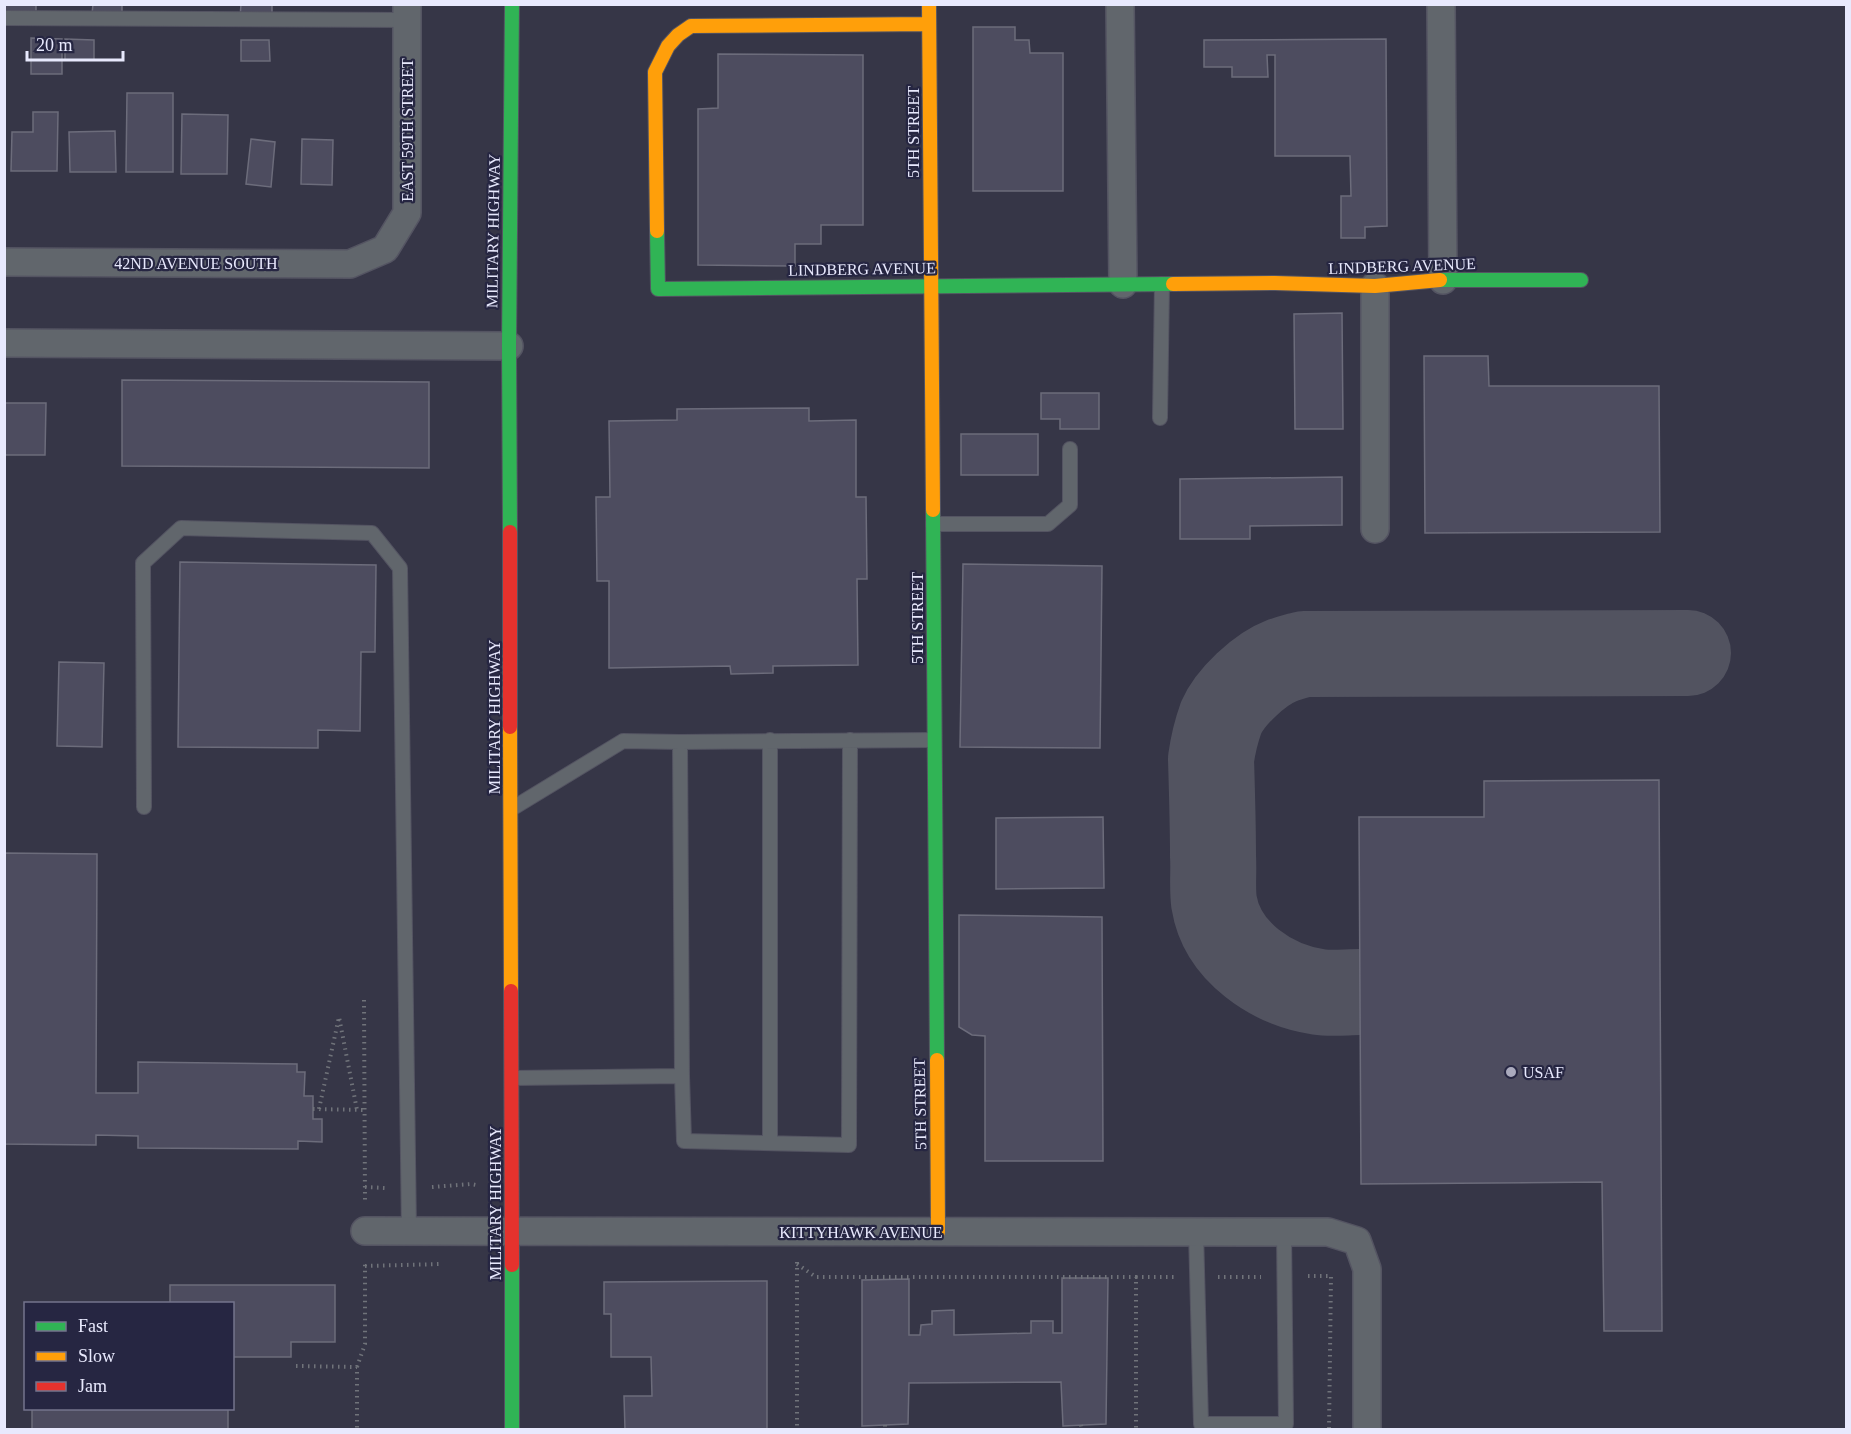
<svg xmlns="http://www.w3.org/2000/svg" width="1851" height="1434" viewBox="0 0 1851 1434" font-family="Georgia,serif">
<rect width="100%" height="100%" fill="#363647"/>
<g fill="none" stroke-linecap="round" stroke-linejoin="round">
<!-- taxiway -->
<path stroke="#525360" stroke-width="86" d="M 1360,992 C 1347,992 1332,994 1319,992 C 1272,985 1222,952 1214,902 C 1212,887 1214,871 1213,856 C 1213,824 1212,792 1211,759 C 1213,745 1216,732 1221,718 C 1230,697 1260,669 1281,661 C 1289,658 1297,656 1304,654 L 1688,653"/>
</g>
<!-- building -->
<path fill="#4d4c5f" stroke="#6c6c7b" stroke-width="1.5" d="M 4,4 L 36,4 L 36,16 L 4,16 Z
M 93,4 L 122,4 L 122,15 L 92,14 Z
M 241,4 L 272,4 L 272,18 L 240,18 Z
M 973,27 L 1015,27 L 1015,40 L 1029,40 L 1030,53 L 1063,53 L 1063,191 L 973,191 Z
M 31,38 L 62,39 L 62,74 L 31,74 Z
M 65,39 L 94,40 L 94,60 L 65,60 Z
M 1386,39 L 1387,226 L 1365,227 L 1365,238 L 1341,238 L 1341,196 L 1351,196 L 1350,156 L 1275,156 L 1275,55 L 1267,55 L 1268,77 L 1232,77 L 1232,67 L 1204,67 L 1204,40 Z
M 241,40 L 269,40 L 270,61 L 241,61 Z
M 718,54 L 863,55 L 863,225 L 821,225 L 821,244 L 795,244 L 795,266 L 698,265 L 698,109 L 718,108 Z
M 127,93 L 173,93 L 173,172 L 126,172 Z
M 33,112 L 58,112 L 57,171 L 11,171 L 12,132 L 33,132 Z
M 182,114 L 228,115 L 227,174 L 181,174 Z
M 115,131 L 116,172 L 70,172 L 69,132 Z
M 251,139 L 275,142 L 271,187 L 246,184 Z
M 302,139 L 333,140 L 332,185 L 301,184 Z
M 1342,313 L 1343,429 L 1295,429 L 1294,314 Z
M 1424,356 L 1488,356 L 1489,386 L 1659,386 L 1660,532 L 1425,533 Z
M 122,380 L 429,382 L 429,468 L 122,466 Z
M 1041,393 L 1099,393 L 1099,429 L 1060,429 L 1060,419 L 1041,419 Z
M 4,403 L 46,403 L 45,455 L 4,455 Z
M 809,408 L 809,421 L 856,420 L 856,497 L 866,497 L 867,579 L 857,579 L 858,665 L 773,666 L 773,673 L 731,674 L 730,666 L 609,668 L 609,581 L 597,581 L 596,497 L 610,497 L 609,421 L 677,420 L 677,409 Z
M 961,434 L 1038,434 L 1038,475 L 961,475 Z
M 1342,477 L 1342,525 L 1250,526 L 1250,539 L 1180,539 L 1180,479 Z
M 180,562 L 376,565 L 375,652 L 361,652 L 360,731 L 318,730 L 318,748 L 178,747 Z
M 963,564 L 1102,566 L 1100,748 L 960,747 Z
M 59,662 L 104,663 L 102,747 L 57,746 Z
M 1659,780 L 1662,1331 L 1604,1331 L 1602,1182 L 1361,1184 L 1359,817 L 1484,817 L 1484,781 Z
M 1103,817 L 1104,888 L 996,889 L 996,818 Z
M 4,853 L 97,854 L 96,1093 L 138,1093 L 138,1062 L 297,1064 L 297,1072 L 305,1072 L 304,1096 L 313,1096 L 313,1119 L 322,1119 L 322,1142 L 298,1141 L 298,1149 L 138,1148 L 138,1136 L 96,1135 L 96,1145 L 4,1144 Z
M 959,915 L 1102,917 L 1103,1161 L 985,1161 L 985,1036 L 972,1035 L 959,1027 Z
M 1062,1278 L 1108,1278 L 1106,1424 L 1063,1426 L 1061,1382 L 909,1383 L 908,1424 L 862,1426 L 862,1280 L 909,1279 L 909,1335 L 920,1335 L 921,1325 L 932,1324 L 932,1311 L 954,1310 L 954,1335 L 1031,1333 L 1031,1321 L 1053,1321 L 1053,1333 L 1062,1333 Z
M 767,1281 L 767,1430 L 625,1430 L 624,1396 L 652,1396 L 651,1357 L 611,1357 L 611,1314 L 604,1314 L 604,1282 Z
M 170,1285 L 335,1285 L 335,1342 L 291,1342 L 291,1357 L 232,1357 L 232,1304 L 170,1304 Z
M 32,1408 L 228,1408 L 228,1430 L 32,1430 Z"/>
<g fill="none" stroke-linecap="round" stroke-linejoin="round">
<!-- lane casing -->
<g stroke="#545462" stroke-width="16">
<path id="lane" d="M 4,18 L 407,20
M 1160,418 L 1162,284
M 933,524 L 1048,524 L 1070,505 L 1070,449
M 770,740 L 770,1142
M 680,742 L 682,1076 L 684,1141 L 849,1145 L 850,740
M 144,807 L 143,563 L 181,528 L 372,533 L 400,568 L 409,1232
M 513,808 L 623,741 L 680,742 L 933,740
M 512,1078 L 682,1076
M 1196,1232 L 1201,1424 L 1286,1424 L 1284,1232"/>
</g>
<!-- street casing -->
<g stroke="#545462" stroke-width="30">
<path id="street" d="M 1120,4 L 1123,284
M 1441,4 L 1443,280
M 4,262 L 350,264 L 385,249 L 407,213 L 407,4
M 1375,286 L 1375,529
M 4,343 L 509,346
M 365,1231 L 1328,1232 L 1357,1241 L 1367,1269 L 1367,1430"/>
</g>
<!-- fast casing -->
<g stroke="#545462" stroke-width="16">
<path id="fast" d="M 657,231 L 658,289 L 1173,284
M 1440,280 L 1581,280
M 933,510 L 937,1060
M 510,532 L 509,346 L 512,4
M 512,1265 L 512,1430"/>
</g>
<!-- slow casing -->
<g stroke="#545462" stroke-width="16">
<path id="slow" d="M 929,4 L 933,510
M 657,231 L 655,72 L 668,46 L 678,35 L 691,26 L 929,24
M 1173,284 L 1275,283 L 1375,286 L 1440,280
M 510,727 L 511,991
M 937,1060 L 938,1232"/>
</g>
<!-- jam casing -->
<g stroke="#545462" stroke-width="16">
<path id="jam" d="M 510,532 L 510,727
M 511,991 L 512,1265"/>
</g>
<!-- path -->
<path stroke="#70737a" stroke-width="4" stroke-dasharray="1.5 4.5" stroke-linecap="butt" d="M 364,1000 L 365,1202
M 313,1109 L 364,1110
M 319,1109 L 339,1017 L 357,1110
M 365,1187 L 385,1188
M 432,1187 L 471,1184 L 476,1185
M 797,1262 L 797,1430
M 797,1264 L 816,1277 L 1136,1277 L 1136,1430
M 365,1266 L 441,1264
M 1308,1276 L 1331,1276 L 1329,1430
M 1136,1277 L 1174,1277
M 1218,1277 L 1261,1277
M 296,1366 L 357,1367 L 357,1430
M 357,1367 L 365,1344 L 365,1261
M 885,1425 L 885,1430
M 1081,1425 L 1082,1430"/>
<!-- lane -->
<use href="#lane" stroke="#61666c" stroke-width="14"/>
<!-- street -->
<use href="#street" stroke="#61666c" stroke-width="27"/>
<!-- fast -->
<use href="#fast" stroke="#30b455" stroke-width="14"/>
<!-- slow -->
<use href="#slow" stroke="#ff9f0a" stroke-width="14"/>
<!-- jam -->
<use href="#jam" stroke="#e5322d" stroke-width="14"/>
</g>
<!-- markers -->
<circle fill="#aaaabd" stroke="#262642" stroke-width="2" cx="1511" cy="1072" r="6"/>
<g text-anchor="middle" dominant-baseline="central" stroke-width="4.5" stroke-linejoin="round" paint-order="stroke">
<!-- street labels -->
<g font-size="16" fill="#e8e9fd" stroke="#262642">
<text transform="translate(407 130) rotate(-90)">EAST 59TH STREET</text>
<text transform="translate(913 132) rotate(-90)">5TH STREET</text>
<text transform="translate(493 231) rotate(-89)">MILITARY HIGHWAY</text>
<text x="196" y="263">42ND AVENUE SOUTH</text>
<text transform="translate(1402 266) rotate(-2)">LINDBERG AVENUE</text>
<text transform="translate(862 269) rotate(-1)">LINDBERG AVENUE</text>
<text transform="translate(917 618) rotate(-90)">5TH STREET</text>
<text transform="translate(494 717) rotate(-90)">MILITARY HIGHWAY</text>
<text transform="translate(920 1104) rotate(-91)">5TH STREET</text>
<text transform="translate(495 1203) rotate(-90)">MILITARY HIGHWAY</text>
<text x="861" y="1232">KITTYHAWK AVENUE</text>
</g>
<!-- poi labels -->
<g font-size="16" fill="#e8e9fd" stroke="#262642" text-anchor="start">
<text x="1523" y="1072">USAF</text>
</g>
</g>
<!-- border -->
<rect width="1851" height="1434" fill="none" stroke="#e8e9fd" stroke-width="12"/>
<!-- legend -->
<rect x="24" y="1302" width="210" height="108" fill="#262642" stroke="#74748d" stroke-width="1.5"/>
<rect x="36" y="1322" width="30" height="9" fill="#30b455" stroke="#74748d" stroke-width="1.5"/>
<text x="78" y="1332" font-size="18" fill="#e8e9fd">Fast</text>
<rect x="36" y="1352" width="30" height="9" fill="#ff9f0a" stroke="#74748d" stroke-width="1.5"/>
<text x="78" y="1362" font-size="18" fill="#e8e9fd">Slow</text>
<rect x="36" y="1382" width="30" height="9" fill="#e5322d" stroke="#74748d" stroke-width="1.5"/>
<text x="78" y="1392" font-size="18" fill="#e8e9fd">Jam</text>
<!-- scale -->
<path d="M27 51v9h96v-9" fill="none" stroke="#e8e9fd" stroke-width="3"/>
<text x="36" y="51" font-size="18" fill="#e8e9fd" stroke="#262642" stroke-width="4.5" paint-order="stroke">20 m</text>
</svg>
